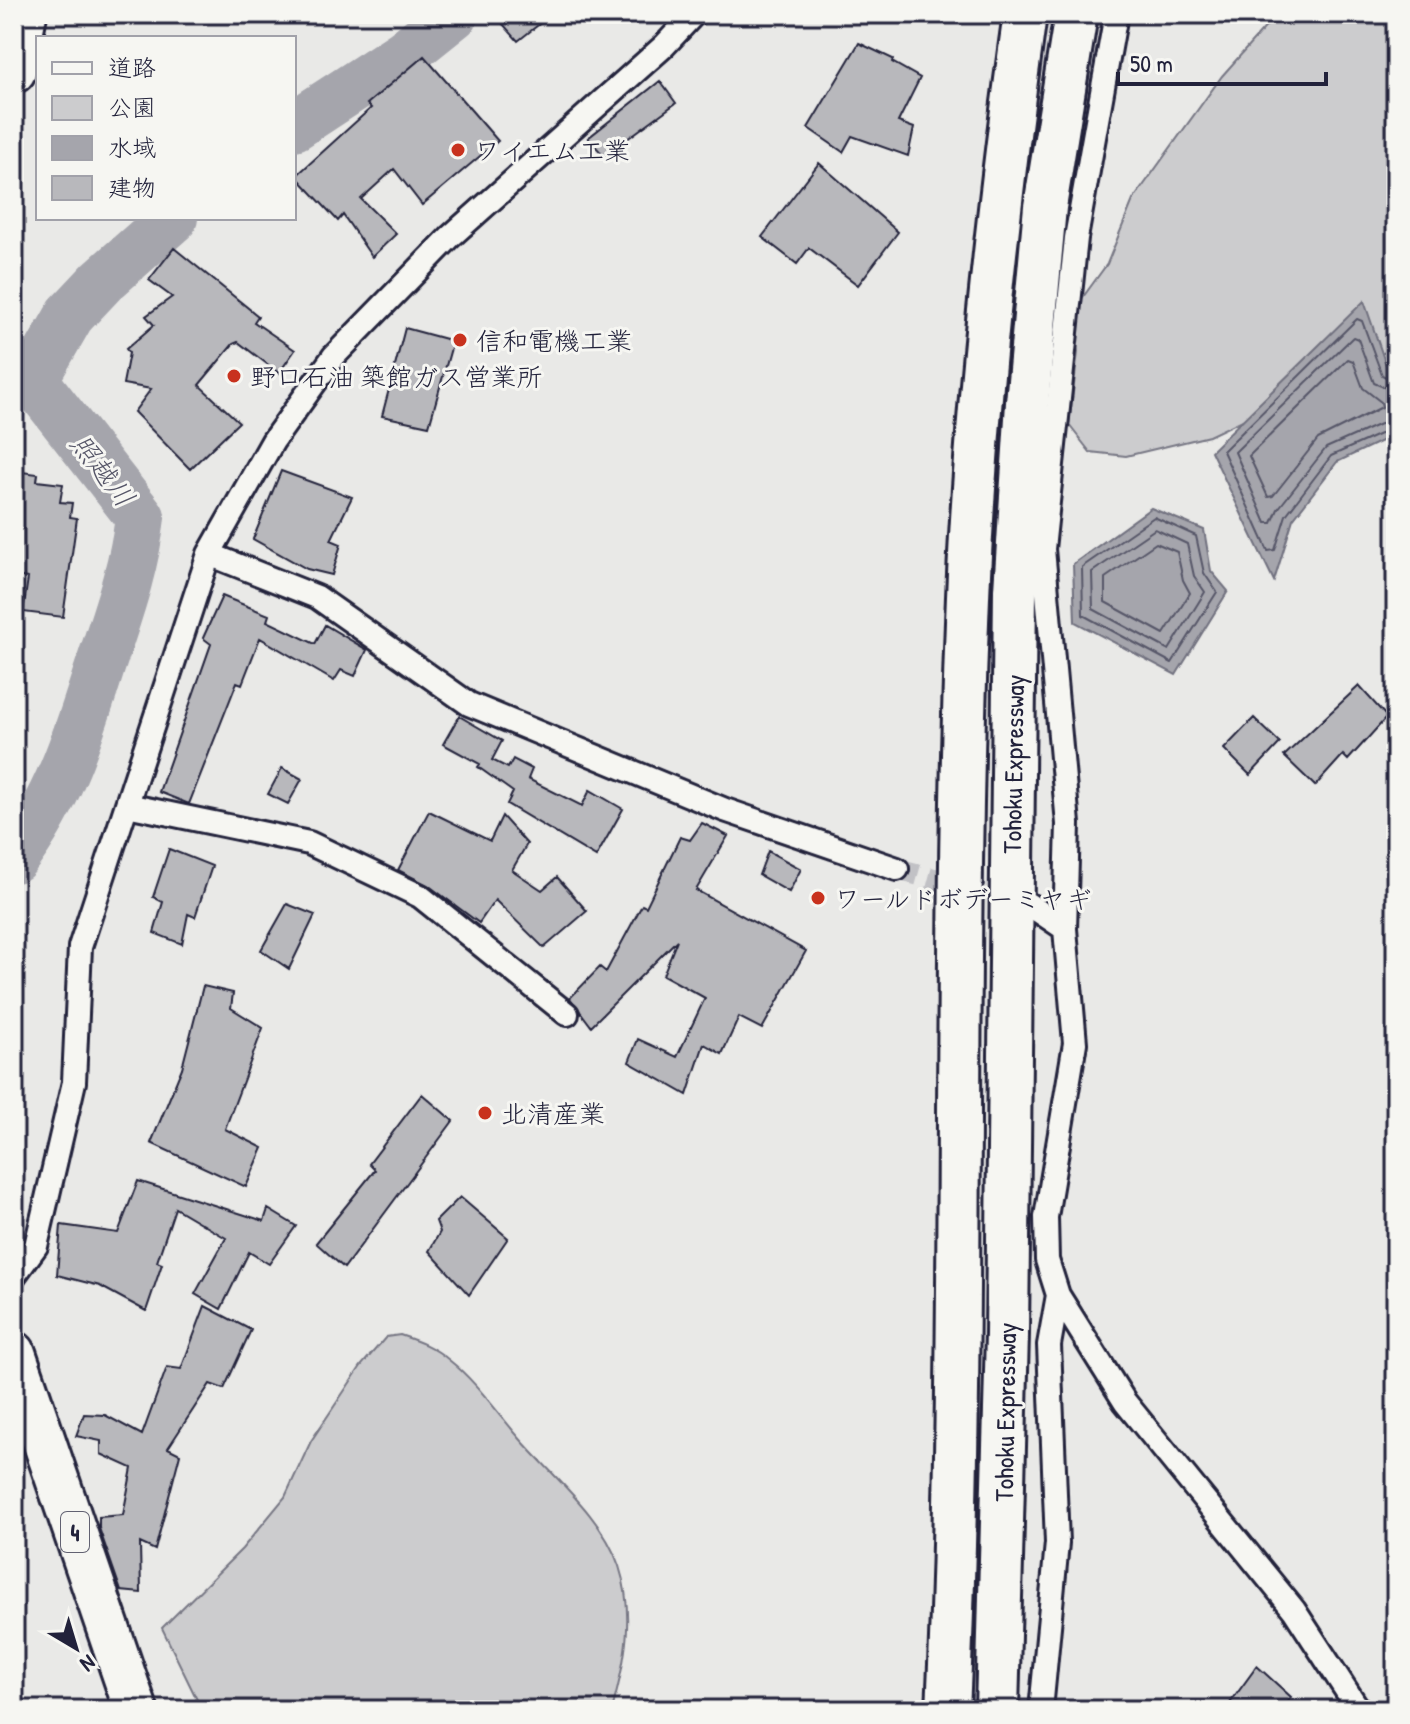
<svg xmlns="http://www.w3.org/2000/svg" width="1410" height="1724" viewBox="0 0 1410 1724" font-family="'Patrick Hand','Klee One',sans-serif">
<rect width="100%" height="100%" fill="#e9e9e7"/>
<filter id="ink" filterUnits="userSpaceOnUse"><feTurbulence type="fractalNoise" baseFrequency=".0125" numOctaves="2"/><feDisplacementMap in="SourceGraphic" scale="16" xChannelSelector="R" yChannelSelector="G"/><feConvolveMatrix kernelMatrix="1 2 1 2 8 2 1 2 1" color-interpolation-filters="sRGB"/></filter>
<g filter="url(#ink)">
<!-- green -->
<path fill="#ccccce" stroke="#777784" stroke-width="2" d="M 1277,14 L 1396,14 L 1396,347 L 1209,436 L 1126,456 L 1090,452 L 1069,425 L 1078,352 L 1070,315 L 1107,264 L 1133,200 L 1222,76 Z
M 400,1335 C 418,1341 434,1347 449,1360 C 477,1382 498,1414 522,1441 C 555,1478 603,1518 619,1566 C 635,1615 625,1662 612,1710 L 202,1710 L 162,1628 L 242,1549 L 285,1497 L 311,1441 L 361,1366 L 386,1337 Z"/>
<!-- water -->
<path fill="#a5a5ac" stroke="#71717f" stroke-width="2" d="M 1364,301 L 1388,371 L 1396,375 L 1396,434 L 1337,462 L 1293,519 L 1274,581 L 1211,451 Z
M 1151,508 L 1204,530 L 1211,571 L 1228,591 L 1176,675 L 1075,622 L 1073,564 Z"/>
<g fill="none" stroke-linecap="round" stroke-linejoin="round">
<!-- shore -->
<path stroke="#565668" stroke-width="2" d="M 1348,359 L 1353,361 L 1363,388 L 1381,402 L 1382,407 L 1318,439 L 1273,496 L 1268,497 L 1249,456 Z
M 1396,382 L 1382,375 L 1362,321 L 1357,319 L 1223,451 L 1268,551 L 1275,550 L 1286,515 L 1331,456 L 1396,427
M 1396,392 L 1374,383 L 1358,339 L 1353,337 L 1235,452 L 1266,523 L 1272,523 L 1278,509 L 1326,448 L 1396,417
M 1154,517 L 1196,536 L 1204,573 L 1217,592 L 1172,663 L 1083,615 L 1082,567 Z
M 1155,529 L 1187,544 L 1194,576 L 1205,592 L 1169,650 L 1093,609 L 1092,572 Z
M 1156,543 L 1177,552 L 1183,580 L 1190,593 L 1164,634 L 1105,602 L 1105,578 Z"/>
<!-- river -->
<path stroke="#a5a5ac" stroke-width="50" d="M 294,126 L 404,54 L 454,14
M 14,858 C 59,800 79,733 101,664 C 117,615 134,569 140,517 L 33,380 L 70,315 L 102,281 L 173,218"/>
</g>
<!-- building -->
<path fill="#b8b8bc" stroke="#22223b" stroke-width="2" d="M 494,14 L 552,14 L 518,41 Z
M 859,43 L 893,59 L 892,62 L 920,78 L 898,122 L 914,128 L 908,156 L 852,136 L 843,152 L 808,128 Z
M 424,56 L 498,141 L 422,205 L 394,169 L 361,199 L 396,234 L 372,257 L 343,215 L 338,221 L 296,176 L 371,108 L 367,104 Z
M 660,81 L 676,103 L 604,156 L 588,138 Z
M 819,163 L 898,232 L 858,285 L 809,248 L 797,264 L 762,237 Z
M 174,248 L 258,316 L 254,322 L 295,350 L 279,373 L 238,342 L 233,344 L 199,385 L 239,422 L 190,469 L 134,412 L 151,389 L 123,384 L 129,353 L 126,349 L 154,325 L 146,316 L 172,297 L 149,280 Z
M 405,328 L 453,341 L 429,426 L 382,416 Z
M 14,471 L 38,474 L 37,481 L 63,484 L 60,502 L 72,503 L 70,517 L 77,518 L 63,617 L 23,612 L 28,578 L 14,576 Z
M 281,471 L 352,497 L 331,540 L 341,544 L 332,575 L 307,569 L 253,539 Z
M 222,596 L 269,615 L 267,621 L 315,644 L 325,625 L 367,650 L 355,676 L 341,670 L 334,681 L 260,638 L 242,684 L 237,682 L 189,804 L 159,792 L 211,644 L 203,638 Z
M 1359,686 L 1387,717 L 1348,760 L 1343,755 L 1315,786 L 1284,756 Z
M 459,716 L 502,741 L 492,760 L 508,768 L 513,759 L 532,769 L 528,779 L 582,806 L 590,790 L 623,809 L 596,857 L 507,804 L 513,792 L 478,767 L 480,764 L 443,744 Z
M 1254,718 L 1280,743 L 1250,775 L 1224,749 Z
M 282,768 L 302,779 L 288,804 L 268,794 Z
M 429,811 L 490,841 L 502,816 L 527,844 L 512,870 L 542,890 L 557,877 L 587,911 L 544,948 L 495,900 L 479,923 L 428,885 L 398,870 Z
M 702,823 L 728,836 L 696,890 L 806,951 L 762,1029 L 739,1017 L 722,1054 L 704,1044 L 687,1095 L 629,1062 L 638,1039 L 677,1057 L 705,998 L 663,975 L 677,940 L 591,1026 L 570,998 L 600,967 L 606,972 L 642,905 L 646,907 L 680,837 L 690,840 Z
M 169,849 L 212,866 L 195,917 L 188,914 L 182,944 L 154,933 L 163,902 L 153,897 Z
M 768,851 L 801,869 L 789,892 L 759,875 Z
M 287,904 L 315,915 L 289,969 L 261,950 Z
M 203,986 L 233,993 L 231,1008 L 263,1028 L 225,1129 L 263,1148 L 246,1187 L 151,1143 L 182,1068 Z
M 422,1094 L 453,1121 L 344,1268 L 316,1243 L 375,1170 L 369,1164 Z
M 138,1181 L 264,1221 L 268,1209 L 296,1226 L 269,1264 L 249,1252 L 221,1309 L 195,1294 L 226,1238 L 175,1208 L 157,1262 L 162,1264 L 146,1311 L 100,1286 L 57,1275 L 61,1225 L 118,1233 Z
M 460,1197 L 508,1238 L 469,1295 L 429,1251 L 440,1232 L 436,1221 Z
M 205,1306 L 251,1330 L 224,1389 L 210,1384 L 168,1448 L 180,1454 L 155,1550 L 140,1543 L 141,1593 L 121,1591 L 99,1528 L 99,1517 L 123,1515 L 132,1468 L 101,1454 L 101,1441 L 76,1436 L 84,1414 L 105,1415 L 142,1435 L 167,1367 L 181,1369 Z
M 1257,1666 L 1291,1697 L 1283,1710 L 1225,1710 Z"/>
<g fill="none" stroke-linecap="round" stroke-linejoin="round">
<!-- street-tunnel -->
<path stroke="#c1c1c5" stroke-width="22" stroke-dasharray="22 11" stroke-linecap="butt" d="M 897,869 L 1020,902"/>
<!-- street casing -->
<g stroke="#22223b" stroke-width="28">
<path id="street" d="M 1116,14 L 1076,238 L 1043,549 L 1068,824 L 1065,929 L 1075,1043 L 1046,1217 L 1047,1260 L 1058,1295 L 1125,1402 L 1294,1610 L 1359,1710
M 209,554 L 317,597 L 469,704 L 725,810 L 897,869
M 127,805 L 309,843 L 420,896 L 567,1014
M 1028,904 L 1065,929
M 14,1276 L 36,1246 L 74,1082 L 80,947 L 209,554 L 273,441 L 334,356 L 450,237 L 664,46 L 694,14
M 1041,1710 L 1057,1543 L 1049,1345 L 1058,1295"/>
</g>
<!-- highway casing -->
<g stroke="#22223b" stroke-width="48">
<path id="highway" d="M 14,71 L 25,14
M 14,1353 L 136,1710
M 948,1710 C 966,1332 952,953 969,574 C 978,386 999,200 1025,14
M 997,1710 L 1007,1334 L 1015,590 L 1027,403 L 1045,207 L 1076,14"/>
</g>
<!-- street -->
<use href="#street" stroke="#f6f6f2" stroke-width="22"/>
<!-- highway -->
<use href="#highway" stroke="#f6f6f2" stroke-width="42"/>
</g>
</g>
<!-- markers -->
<g fill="#c8321e" stroke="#f6f6f2" stroke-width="3">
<circle cx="458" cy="150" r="8"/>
<circle cx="460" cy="340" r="8"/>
<circle cx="234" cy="376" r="8"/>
<circle cx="818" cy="898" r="8"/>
<circle cx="485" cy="1113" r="8"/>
</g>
<g text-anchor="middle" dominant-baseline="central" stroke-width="6" stroke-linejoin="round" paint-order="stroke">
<!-- shield labels -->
<rect fill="#f6f6f2" stroke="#626272" stroke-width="2" x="61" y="1512" width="28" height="40" rx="6"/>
<g font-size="24" font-weight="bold" fill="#22223b">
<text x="75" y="1532">4</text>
</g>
<!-- poi labels -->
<g font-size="26" fill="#22223b" stroke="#f6f6f2" text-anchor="start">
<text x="474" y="150">ワイエム工業</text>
<text x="476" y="340">信和電機工業</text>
<text x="250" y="376">野口石油 築館ガス営業所</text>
<text x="834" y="898">ワールドボデーミヤギ</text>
<text x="501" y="1113">北清産業</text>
</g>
<!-- street labels -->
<g font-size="26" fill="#22223b" stroke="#f6f6f2">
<text transform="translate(1013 764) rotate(-89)">Tohoku Expressway</text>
<text transform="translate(1005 1412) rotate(-89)">Tohoku Expressway</text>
</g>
<!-- water labels -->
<g font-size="28" font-style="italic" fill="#565668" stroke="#f6f6f2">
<text transform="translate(103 470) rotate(52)">照越川</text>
</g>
</g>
<!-- margin -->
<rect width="1410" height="1724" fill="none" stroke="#f6f6f2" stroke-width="48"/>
<rect x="24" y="24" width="1362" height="1676" fill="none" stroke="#22223b" stroke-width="3" filter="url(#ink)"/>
<!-- legend -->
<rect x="36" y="36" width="260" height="184" fill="#f6f6f2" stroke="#a1a1a9" stroke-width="2"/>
<rect x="52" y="62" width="40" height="12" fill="#f6f6f2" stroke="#a1a1a9" stroke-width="2"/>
<text x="108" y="76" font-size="24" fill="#22223b">道路</text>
<rect x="52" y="96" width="40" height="24" fill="#ccccce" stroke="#a1a1a9" stroke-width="2"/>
<text x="108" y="116" font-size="24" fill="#22223b">公園</text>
<rect x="52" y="136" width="40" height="24" fill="#a5a5ac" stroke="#a1a1a9" stroke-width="2"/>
<text x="108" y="156" font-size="24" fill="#22223b">水域</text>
<rect x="52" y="176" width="40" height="24" fill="#b8b8bc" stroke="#a1a1a9" stroke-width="2"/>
<text x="108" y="196" font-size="24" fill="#22223b">建物</text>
<!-- north arrow -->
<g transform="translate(76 1648) rotate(142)" stroke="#f6f6f2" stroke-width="6" paint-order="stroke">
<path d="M0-6L14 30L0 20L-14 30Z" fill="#22223b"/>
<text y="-12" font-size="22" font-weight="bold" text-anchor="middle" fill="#22223b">N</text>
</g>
<!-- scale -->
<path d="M1118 72v12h208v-12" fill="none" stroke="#22223b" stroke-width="4"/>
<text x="1130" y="72" font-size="24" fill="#22223b" stroke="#f6f6f2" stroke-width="6" paint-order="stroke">50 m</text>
</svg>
